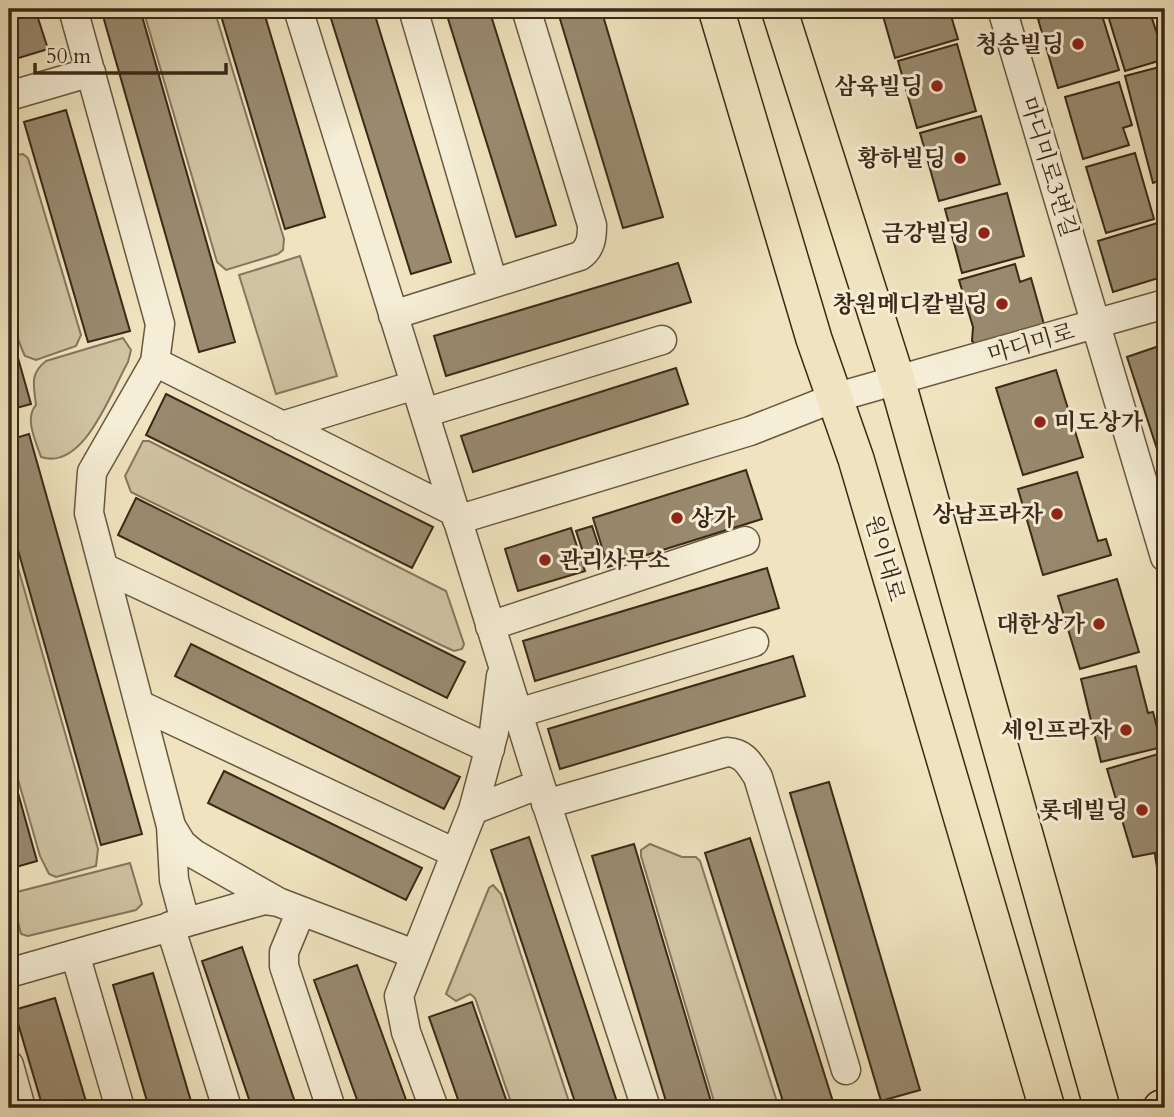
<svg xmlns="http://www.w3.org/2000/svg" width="1174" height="1117" viewBox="0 0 1174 1117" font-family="Cardo,'Noto Serif KR',serif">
<rect width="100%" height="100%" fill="#efe4bf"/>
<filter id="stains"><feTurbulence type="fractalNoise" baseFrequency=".00286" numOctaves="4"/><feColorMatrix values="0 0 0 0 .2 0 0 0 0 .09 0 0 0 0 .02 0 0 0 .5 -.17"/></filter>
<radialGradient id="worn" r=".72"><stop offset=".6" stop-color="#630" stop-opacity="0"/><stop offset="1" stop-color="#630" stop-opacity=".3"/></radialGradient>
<!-- green -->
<path fill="#d0c4a3" stroke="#86765e" stroke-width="2" d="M 143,9 L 214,9 L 284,239 L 283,250 L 278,254 L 226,270 L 217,262 Z
M 23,154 L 28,158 L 81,335 L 76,346 L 36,360 L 25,356 C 0,307 9,213 9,156 Z
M 300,256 L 337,376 L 276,394 L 239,275 Z
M 123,338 L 131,350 L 128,362 C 111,392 84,471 41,457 C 36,442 24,418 36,405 C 34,386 29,374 46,361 Z
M 143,441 L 149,441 L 446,591 L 464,644 L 462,649 L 454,651 L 441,645 L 131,492 L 125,476 Z
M 9,536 L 98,849 L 96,866 L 56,877 L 49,874 L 40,856 L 9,748 Z
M 650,844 L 682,857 L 696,857 L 700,861 L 779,1108 L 716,1108 L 641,856 L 641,850 Z
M 130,863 L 142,904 L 136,910 L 28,936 L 21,934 L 12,898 L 17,892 Z
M 493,885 L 501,894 L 571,1108 L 513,1108 L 475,998 L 470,994 L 456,1001 L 446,994 L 489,888 Z"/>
<!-- building -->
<path fill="#998a6f" stroke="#3b2918" stroke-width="2" d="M 26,9 L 35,9 L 48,49 L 9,61 L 9,14 Z
M 101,9 L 140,9 L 235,342 L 199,352 Z
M 219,9 L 263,9 L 325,217 L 285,229 Z
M 328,9 L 373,9 L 451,262 L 411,274 Z
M 445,9 L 489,9 L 556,225 L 516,237 Z
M 557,9 L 601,9 L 663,217 L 623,228 Z
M 881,9 L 949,9 L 958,39 L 895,58 Z
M 1072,9 L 1100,9 L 1119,70 L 1058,88 L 1038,19 Z
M 1106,9 L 1149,9 L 1165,59 L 1125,71 Z
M 957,44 L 976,111 L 917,128 L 898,61 Z
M 1163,66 L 1165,179 L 1153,183 L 1125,76 Z
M 1119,82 L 1132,125 L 1123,128 L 1129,145 L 1083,159 L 1065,97 Z
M 66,110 L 130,331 L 88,342 L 24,122 Z
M 981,116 L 1000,184 L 939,201 L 920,133 Z
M 1135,153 L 1154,219 L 1106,233 L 1086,167 Z
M 1007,193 L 1024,256 L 962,273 L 945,209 Z
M 1164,221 L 1165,276 L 1113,292 L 1098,241 Z
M 678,263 L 691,302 L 446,376 L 434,336 Z
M 1015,264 L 1020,282 L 1031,278 L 1045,328 L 978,346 L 972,341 L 973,327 L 959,280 Z
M 9,326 L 31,404 L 9,410 Z
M 1165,344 L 1165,446 L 1157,449 L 1127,357 Z
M 676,368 L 688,404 L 473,472 L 461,436 Z
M 1056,370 L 1083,457 L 1023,475 L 996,388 Z
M 166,394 L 433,527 L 412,568 L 146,435 Z
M 29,434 L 142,834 L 101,845 L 9,518 L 9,440 Z
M 746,470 L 762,519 L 608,567 L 593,518 Z
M 1077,472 L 1098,541 L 1106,539 L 1111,555 L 1043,575 L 1018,489 Z
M 136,498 L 465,662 L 447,698 L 118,535 Z
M 592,526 L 603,559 L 587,564 L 576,531 Z
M 571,528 L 585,571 L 518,591 L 505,549 Z
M 767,568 L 779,608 L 535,681 L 523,641 Z
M 1117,579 L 1139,652 L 1080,669 L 1058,596 Z
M 191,644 L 460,777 L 444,809 L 175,676 Z
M 793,656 L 805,696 L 560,769 L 548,729 Z
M 1136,666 L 1148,713 L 1153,712 L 1162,747 L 1101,762 L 1081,679 Z
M 1165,752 L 1165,851 L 1133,857 L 1107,769 Z
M 9,761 L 37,861 L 9,869 Z
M 224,771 L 422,868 L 406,900 L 208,803 Z
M 829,782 L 920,1090 L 881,1101 L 790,793 Z
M 529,837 L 619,1108 L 577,1108 L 491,850 Z
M 750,838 L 835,1108 L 785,1108 L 705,853 Z
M 634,844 L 713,1108 L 668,1108 L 592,856 Z
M 1165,853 L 1165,917 L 1155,855 Z
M 242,947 L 297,1108 L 252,1108 L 202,961 Z
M 357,965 L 409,1108 L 360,1108 L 314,980 Z
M 153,973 L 193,1108 L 149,1108 L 113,985 Z
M 55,998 L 88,1108 L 43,1108 L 14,1010 Z
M 472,1002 L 509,1108 L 461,1108 L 429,1017 Z"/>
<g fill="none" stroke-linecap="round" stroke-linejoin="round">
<!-- minor casing -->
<g stroke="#685842" stroke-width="31">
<path id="minor" d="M 73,9 L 160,324 L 155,362 L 92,472 L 89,513 L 171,826 L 182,844 L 194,854 L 278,902
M 298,9 L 540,784 L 646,1108
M 413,9 L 493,283
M 1002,9 L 1165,557
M 9,96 L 91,72
M 393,315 L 580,256 C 591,248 592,238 592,225 L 526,9
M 155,362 L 455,512
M 424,413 L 662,340
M 282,426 L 415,385
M 457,520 L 750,431 L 834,398 L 1165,304
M 104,568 L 490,749
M 490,626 L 745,541
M 140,705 L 455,853
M 518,713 L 754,642
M 546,804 L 727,752 C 744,753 749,763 758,777 L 846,1070
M 473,810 L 540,784
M 171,826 L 174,880 L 185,921
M 301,911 L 284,952 L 284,966 L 331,1108
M 170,926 L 227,1108
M 75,954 L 120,1108
M 9,973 L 264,900 L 278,902 L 414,954
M 9,1065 L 21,1108
M 434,1108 L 406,1032 L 399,996 L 473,810 L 494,732 L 501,676"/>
</g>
<!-- major casing -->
<g stroke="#3b2918" stroke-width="38">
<path id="major" d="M 716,9 L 814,339 L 856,459 L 1047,1108
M 779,9 L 897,380 L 1102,1108
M 1161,1108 L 1165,1107"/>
</g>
<!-- minor -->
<use href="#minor" stroke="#f5edd5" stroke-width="28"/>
<!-- major -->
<use href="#major" stroke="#efe4bf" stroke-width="35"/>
</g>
<!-- markers -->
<g fill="#8f2418" stroke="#f5edd5" stroke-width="2.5">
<circle cx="1078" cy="44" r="7"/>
<circle cx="937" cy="86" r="7"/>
<circle cx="960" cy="158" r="7"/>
<circle cx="984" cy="233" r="7"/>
<circle cx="1002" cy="304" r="7"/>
<circle cx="1040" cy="422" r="7"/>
<circle cx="1057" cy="514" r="7"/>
<circle cx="677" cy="518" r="7"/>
<circle cx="545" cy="560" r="7"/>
<circle cx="1099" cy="624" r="7"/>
<circle cx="1126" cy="730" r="7"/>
<circle cx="1142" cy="810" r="7"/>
</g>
<g text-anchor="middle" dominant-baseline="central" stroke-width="6" stroke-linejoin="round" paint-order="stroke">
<!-- poi labels -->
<g font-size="23" font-weight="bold" fill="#3b2918" stroke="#f5edd5" text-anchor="end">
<text x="1064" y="44">청송빌딩</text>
<text x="923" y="86">삼육빌딩</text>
<text x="946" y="158">황하빌딩</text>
<text x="970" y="233">금강빌딩</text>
<text x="988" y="304">창원메디칼빌딩</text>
<text x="1054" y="422" text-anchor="start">미도상가</text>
<text x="1043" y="514">상남프라자</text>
<text x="691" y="518" text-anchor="start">상가</text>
<text x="559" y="560" text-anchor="start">관리사무소</text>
<text x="1085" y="624">대한상가</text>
<text x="1112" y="730">세인프라자</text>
<text x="1128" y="810">롯데빌딩</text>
</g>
<!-- street labels -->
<g font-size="23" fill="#3b2918" stroke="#f5edd5">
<text transform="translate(1049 167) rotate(73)">마디미로3번길</text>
<text transform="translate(1031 343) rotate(-16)">마디미로</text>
<text transform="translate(885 558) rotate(74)">원이대로</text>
</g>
</g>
<!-- margin -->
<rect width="1174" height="1117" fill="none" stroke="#efe4bf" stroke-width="35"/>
<rect x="10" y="10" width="1153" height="1096" fill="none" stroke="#3b2918" stroke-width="3.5"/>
<rect x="18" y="18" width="1139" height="1082" fill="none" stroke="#3b2918" stroke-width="2"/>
<!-- scale -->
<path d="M35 63v10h191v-10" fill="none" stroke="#3b2918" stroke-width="3.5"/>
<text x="46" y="63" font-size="21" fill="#3b2918" stroke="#f5edd5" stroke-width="5" paint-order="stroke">50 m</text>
<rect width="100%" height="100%" filter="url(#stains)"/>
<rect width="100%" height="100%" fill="url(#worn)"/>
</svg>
